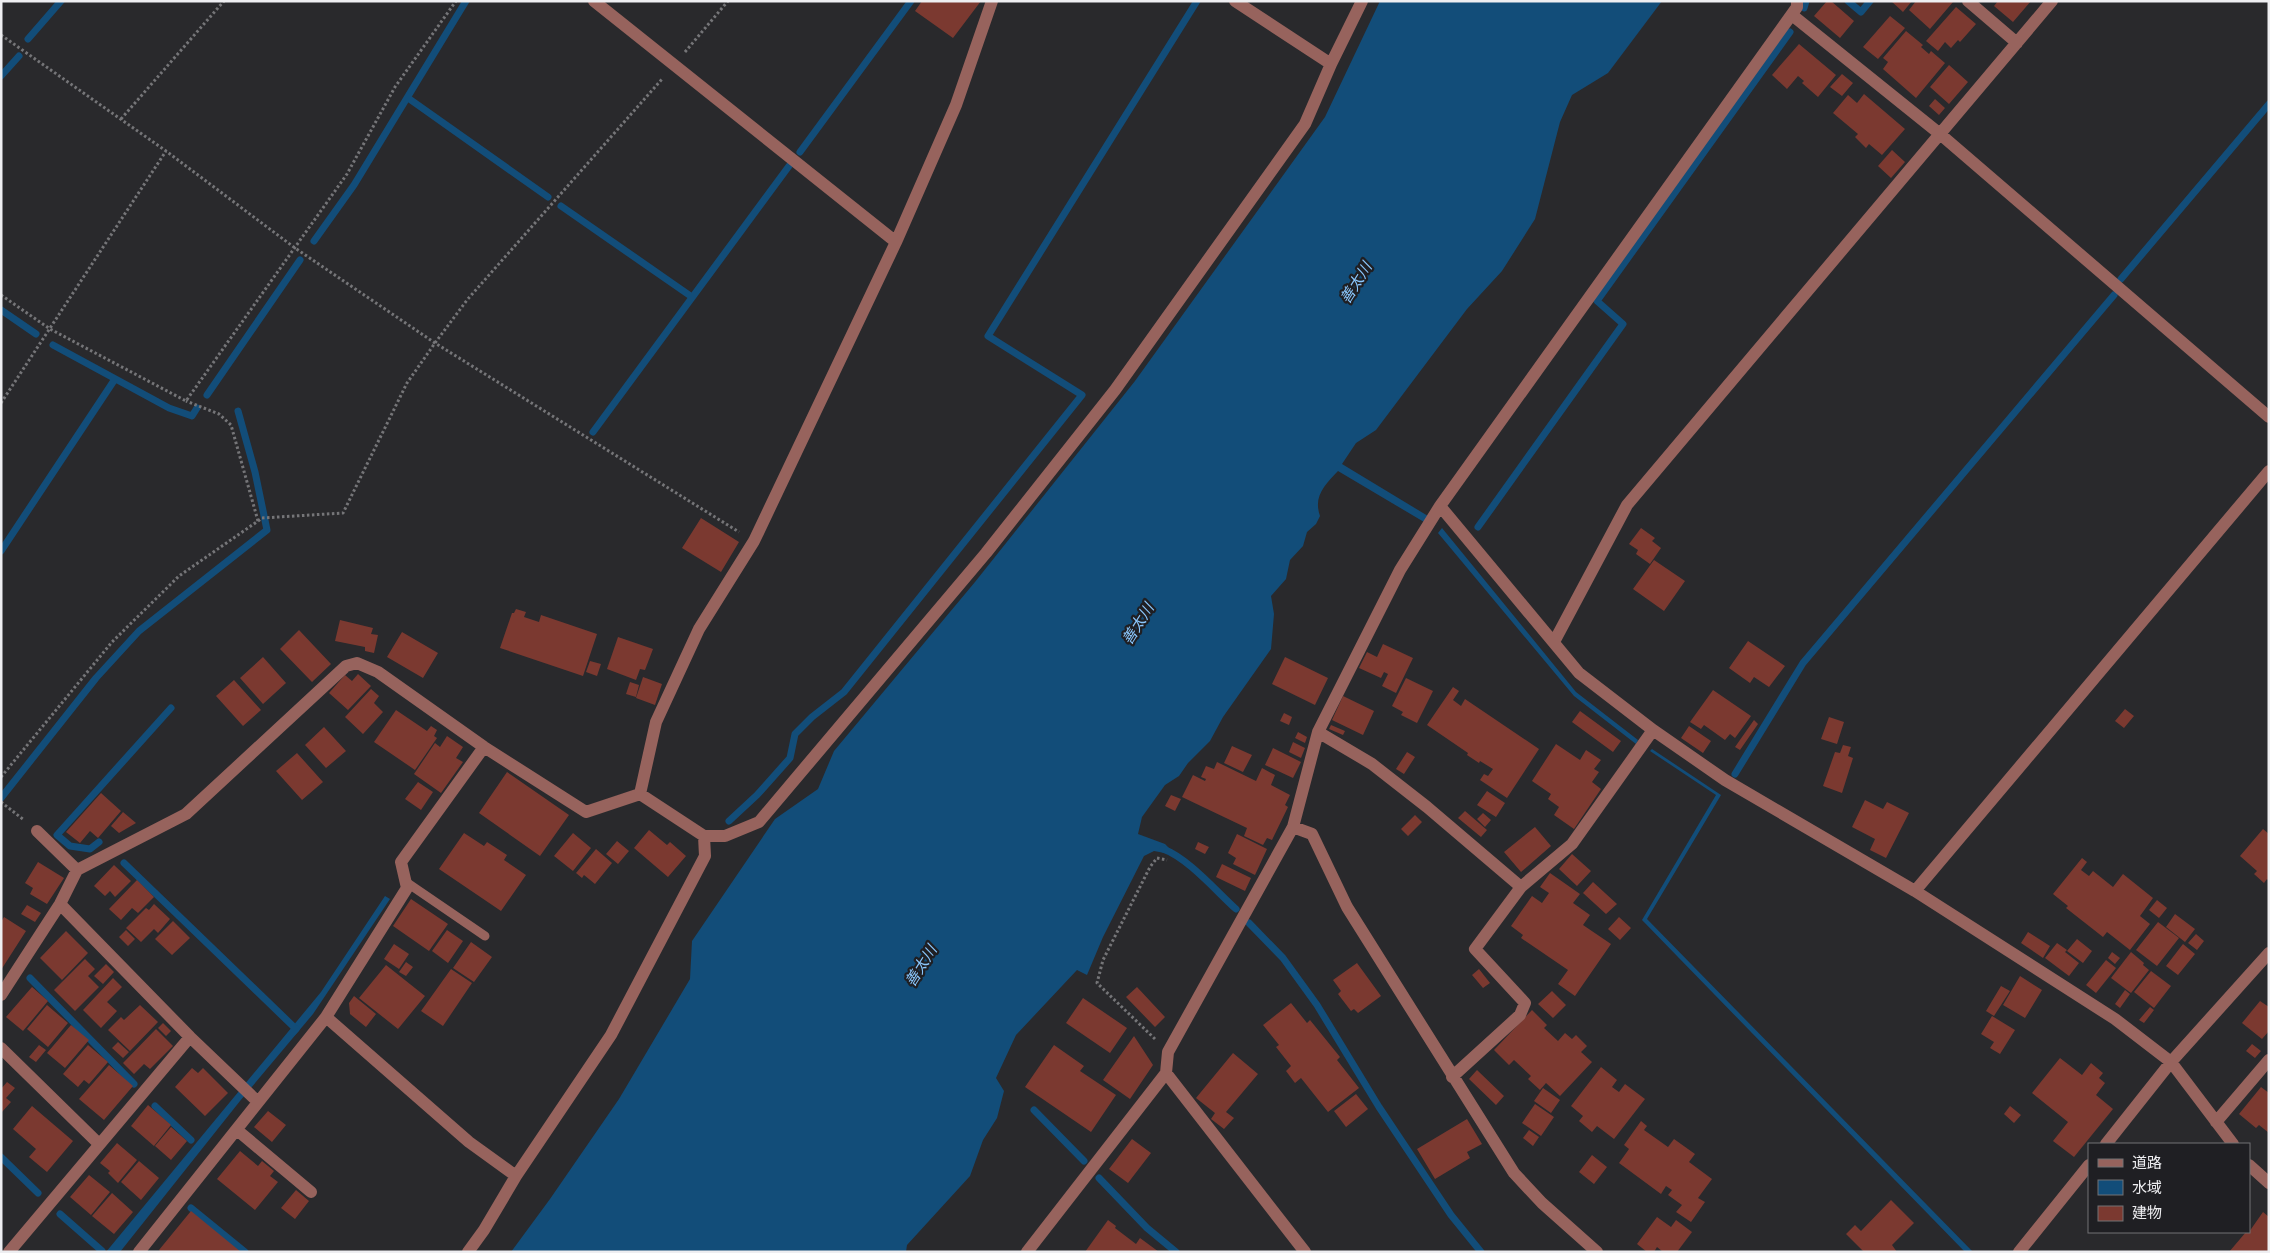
<svg xmlns="http://www.w3.org/2000/svg" width="2270" height="1253" viewBox="0 0 2270 1253" font-family="Raleway,'Noto Sans JP',sans-serif">
<rect width="100%" height="100%" fill="#29292c"/>
<!-- water -->
<path fill="#124d79" d="M 1380,1 L 1662,1 L 1608,73 L 1572,95 L 1560,122 L 1535,219 L 1502,271 L 1467,309 L 1376,430 L 1356,443 L 1342,464 L 1428,516 L 1424,522 L 1338,471 C 1325,485 1313,496 1320,516 L 1316,524 L 1307,532 L 1303,546 L 1290,560 L 1286,579 L 1271,596 L 1274,614 L 1271,649 L 1223,717 L 1210,741 L 1188,763 L 1179,776 L 1165,785 L 1142,817 L 1138,834 L 1165,844 L 1172,851 L 1170,854 L 1154,851 L 1144,856 L 1103,937 L 1087,975 L 1077,970 L 1016,1035 L 996,1078 L 1004,1091 L 997,1118 L 983,1140 L 970,1176 L 907,1245 L 906,1252 L 511,1252 L 550,1199 L 619,1099 L 690,979 L 692,941 L 775,819 L 818,789 L 834,751 L 975,582 L 1135,381 L 1325,117 Z
M 1442,528 L 1576,692 L 1638,740 L 1636,744 L 1574,696 L 1438,533 Z
M 1652,749 L 1721,795 L 1647,919 L 1973,1252 L 1965,1252 L 1642,920 L 1716,795 L 1650,751 Z
M 385,896 L 390,899 L 313,1014 L 240,1101 L 120,1252 L 106,1252 L 321,992 Z"/>
<g fill="none" stroke-linecap="round" stroke-linejoin="round">
<!-- stream -->
<path stroke="#124d79" stroke-width="7" d="M 1848,1 L 1861,12 L 1870,1
M 1804,8 L 1806,1
M 28,39 L 61,1
M 1,76 L 19,56
M 408,98 L 548,197
M 800,152 L 911,1
M 561,206 L 692,297
M 314,241 L 354,185 L 466,1
M 2121,279 L 2269,104
M 1,310 L 36,334
M 53,345 L 169,408 L 192,416 L 197,408
M 207,395 L 300,260
M 593,432 L 789,166
M 1478,527 L 1623,324 L 1597,301 L 1790,32
M 1,551 L 115,379
M 1735,774 L 1803,663 L 2114,295
M 1,798 L 96,678 L 139,631 L 267,530 L 255,472 L 238,411
M 729,821 L 757,795 L 790,758 L 795,734 L 812,717 L 844,692 L 1082,395 L 988,336 L 1197,1
M 99,842 L 90,849 L 70,846 L 57,835 L 171,708
M 1163,849 C 1188,858 1216,891 1236,909
M 124,863 L 296,1029 L 293,1032
M 1249,923 L 1283,958 L 1317,1005 L 1379,1107 L 1451,1215 L 1481,1252
M 30,978 L 134,1084
M 155,1106 L 191,1140
M 1034,1110 L 1084,1161
M 1,1157 L 38,1193
M 1099,1178 L 1147,1228 L 1176,1252
M 191,1208 L 245,1252
M 60,1214 L 102,1251"/>
</g>
<!-- building -->
<path fill="#7b3930" d="M 922,1 L 981,1 L 953,38 L 915,11 Z
M 1827,1 L 1831,1 L 1854,21 L 1840,38 L 1814,16 Z
M 1891,1 L 1912,1 L 1903,12 Z
M 1916,1 L 1951,1 L 1953,2 L 1930,29 L 1909,10 Z
M 1998,1 L 2031,1 L 2013,22 L 1994,6 Z
M 1956,7 L 1976,24 L 1960,42 L 1958,40 L 1951,48 L 1945,42 L 1938,51 L 1926,41 Z
M 1890,16 L 1905,28 L 1878,59 L 1863,47 Z
M 1906,31 L 1923,45 L 1921,47 L 1929,54 L 1931,51 L 1945,63 L 1916,98 L 1883,69 L 1888,62 L 1883,58 Z
M 1799,44 L 1836,75 L 1818,97 L 1802,83 L 1804,81 L 1798,76 L 1787,89 L 1772,75 Z
M 1949,65 L 1968,82 L 1949,104 L 1930,87 Z
M 1842,74 L 1853,83 L 1842,96 L 1830,87 Z
M 1864,94 L 1905,129 L 1882,155 L 1869,144 L 1866,148 L 1855,137 L 1858,134 L 1833,113 L 1848,95 L 1857,103 Z
M 1935,99 L 1945,108 L 1939,115 L 1929,106 Z
M 1892,150 L 1905,162 L 1891,178 L 1878,166 Z
M 701,518 L 739,542 L 721,572 L 682,548 Z
M 1641,528 L 1655,538 L 1652,541 L 1661,548 L 1650,564 L 1636,554 L 1638,550 L 1629,544 Z
M 1654,560 L 1685,581 L 1664,611 L 1633,589 Z
M 516,609 L 526,612 L 524,617 L 539,622 L 541,615 L 597,634 L 583,676 L 500,648 L 512,613 L 514,613 Z
M 340,620 L 373,628 L 371,634 L 378,635 L 374,653 L 365,651 L 365,647 L 335,641 Z
M 299,630 L 331,664 L 312,682 L 280,649 Z
M 402,632 L 438,653 L 423,678 L 387,657 Z
M 618,637 L 653,649 L 645,670 L 640,669 L 636,680 L 607,669 Z
M 1748,641 L 1785,666 L 1769,687 L 1754,677 L 1750,683 L 1729,668 Z
M 1383,644 L 1413,658 L 1396,693 L 1382,686 L 1388,674 L 1384,672 L 1381,678 L 1359,668 L 1367,652 L 1377,657 Z
M 263,657 L 286,683 L 263,704 L 240,678 Z
M 1285,657 L 1328,678 L 1315,705 L 1272,684 Z
M 590,661 L 601,664 L 597,676 L 586,672 Z
M 358,674 L 371,686 L 348,710 L 329,693 L 345,675 L 352,681 Z
M 643,677 L 662,684 L 655,705 L 636,698 Z
M 1406,678 L 1433,691 L 1417,723 L 1401,715 L 1403,712 L 1392,706 Z
M 234,680 L 261,710 L 243,726 L 216,696 Z
M 630,682 L 639,685 L 636,697 L 626,694 Z
M 1453,687 L 1459,691 L 1453,700 L 1461,706 L 1465,699 L 1539,749 L 1507,798 L 1480,780 L 1484,774 L 1488,776 L 1493,769 L 1480,761 L 1479,763 L 1467,755 L 1468,753 L 1427,725 Z
M 371,689 L 379,696 L 374,703 L 383,712 L 363,734 L 345,717 Z
M 1713,690 L 1751,716 L 1735,738 L 1730,734 L 1725,740 L 1704,725 L 1701,729 L 1690,722 Z
M 1343,696 L 1374,711 L 1363,735 L 1332,720 Z
M 2125,709 L 2134,716 L 2124,728 L 2115,721 Z
M 396,710 L 427,731 L 431,726 L 437,730 L 434,736 L 437,738 L 415,770 L 374,742 Z
M 1580,711 L 1621,741 L 1613,752 L 1572,722 Z
M 1284,713 L 1292,717 L 1289,725 L 1280,721 Z
M 1829,717 L 1844,722 L 1837,744 L 1821,739 Z
M 1754,720 L 1758,724 L 1740,750 L 1735,747 Z
M 1331,725 L 1345,731 L 1343,735 L 1329,729 Z
M 1689,726 L 1711,741 L 1703,753 L 1681,738 Z
M 324,727 L 346,751 L 326,768 L 305,745 Z
M 1298,732 L 1307,737 L 1305,743 L 1295,738 Z
M 447,736 L 463,747 L 456,758 L 463,762 L 441,793 L 414,774 L 435,743 L 440,747 Z
M 1293,742 L 1305,748 L 1301,758 L 1289,752 Z
M 1556,744 L 1580,760 L 1586,750 L 1601,760 L 1594,769 L 1599,772 L 1592,782 L 1601,789 L 1574,829 L 1554,815 L 1559,807 L 1548,799 L 1551,794 L 1532,781 Z
M 1843,745 L 1851,747 L 1848,756 L 1853,758 L 1842,793 L 1823,786 L 1835,752 L 1840,753 Z
M 1232,746 L 1252,755 L 1243,772 L 1224,763 Z
M 1273,748 L 1301,762 L 1293,778 L 1265,765 Z
M 1407,752 L 1415,757 L 1404,774 L 1396,769 Z
M 297,753 L 323,782 L 302,800 L 276,771 Z
M 1217,762 L 1256,781 L 1262,768 L 1275,775 L 1271,785 L 1290,795 L 1285,805 L 1288,807 L 1272,840 L 1267,838 L 1263,845 L 1244,836 L 1247,828 L 1182,797 L 1193,775 L 1205,781 L 1206,779 L 1201,777 L 1206,766 L 1214,769 Z
M 507,772 L 569,815 L 540,856 L 479,813 Z
M 418,782 L 433,792 L 421,810 L 405,799 Z
M 1487,791 L 1505,803 L 1496,817 L 1477,805 Z
M 101,793 L 121,811 L 98,838 L 90,831 L 80,843 L 66,832 Z
M 1171,795 L 1181,799 L 1175,811 L 1165,806 Z
M 1865,800 L 1883,809 L 1887,802 L 1909,813 L 1886,858 L 1870,850 L 1875,839 L 1852,827 Z
M 1465,811 L 1487,830 L 1481,837 L 1458,818 Z
M 123,812 L 136,823 L 119,833 L 111,826 Z
M 1483,813 L 1491,820 L 1485,827 L 1477,819 Z
M 1415,815 L 1422,822 L 1408,836 L 1401,829 Z
M 1535,827 L 1551,846 L 1521,872 L 1504,852 Z
M 2263,829 L 2269,834 L 2269,881 L 2267,879 L 2264,883 L 2254,874 L 2257,871 L 2240,856 Z
M 649,830 L 667,845 L 670,842 L 686,856 L 668,877 L 634,848 Z
M 464,833 L 484,846 L 487,842 L 507,855 L 504,860 L 526,875 L 501,911 L 439,869 Z
M 573,833 L 591,848 L 573,871 L 554,856 Z
M 1237,834 L 1267,849 L 1255,875 L 1233,864 L 1236,858 L 1228,853 Z
M 617,841 L 629,851 L 618,864 L 606,854 Z
M 1198,842 L 1209,847 L 1205,854 L 1195,849 Z
M 596,849 L 612,863 L 595,884 L 584,875 L 582,878 L 576,873 Z
M 1572,854 L 1591,871 L 1577,886 L 1559,869 Z
M 2082,858 L 2087,862 L 2081,870 L 2089,876 L 2093,871 L 2113,887 L 2123,874 L 2153,898 L 2140,916 L 2150,924 L 2130,950 L 2107,932 L 2103,937 L 2066,908 L 2068,906 L 2053,894 Z
M 38,862 L 64,878 L 47,904 L 30,894 L 33,888 L 25,883 Z
M 1222,864 L 1251,878 L 1245,891 L 1216,877 Z
M 114,865 L 131,881 L 115,897 L 110,891 L 105,896 L 94,886 Z
M 1550,873 L 1580,894 L 1573,903 L 1590,915 L 1583,925 L 1611,944 L 1575,996 L 1558,984 L 1568,970 L 1521,938 L 1523,935 L 1511,926 L 1532,896 L 1542,903 L 1549,893 L 1540,887 Z
M 137,880 L 154,897 L 138,913 L 132,908 L 121,920 L 109,909 Z
M 1593,882 L 1617,904 L 1606,914 L 1583,893 Z
M 411,899 L 448,924 L 429,951 L 393,926 Z
M 2157,900 L 2167,908 L 2159,918 L 2149,910 Z
M 154,904 L 170,919 L 158,933 L 154,929 L 141,942 L 126,928 L 146,908 L 149,910 Z
M 27,905 L 41,913 L 35,922 L 21,914 Z
M 2175,914 L 2195,929 L 2185,942 L 2166,927 Z
M 4,917 L 26,931 L 1,970 L 1,922 Z
M 1619,917 L 1631,928 L 1620,940 L 1608,929 Z
M 173,921 L 190,938 L 172,955 L 155,939 Z
M 2158,922 L 2179,938 L 2157,966 L 2136,950 Z
M 126,930 L 135,939 L 128,946 L 119,937 Z
M 447,930 L 463,941 L 448,963 L 432,951 Z
M 66,931 L 88,953 L 62,980 L 40,958 Z
M 2028,932 L 2050,946 L 2043,958 L 2021,943 Z
M 2196,934 L 2204,941 L 2197,950 L 2188,943 Z
M 2077,939 L 2092,951 L 2083,963 L 2067,951 Z
M 471,942 L 492,957 L 474,982 L 453,968 Z
M 2057,943 L 2067,950 L 2065,952 L 2079,963 L 2069,976 L 2045,958 Z
M 394,944 L 409,954 L 399,969 L 384,959 Z
M 2183,944 L 2195,954 L 2178,975 L 2166,966 Z
M 2112,952 L 2120,958 L 2115,964 L 2108,958 Z
M 2131,952 L 2144,963 L 2143,965 L 2149,970 L 2131,993 L 2111,978 Z
M 85,959 L 95,969 L 88,976 L 99,987 L 75,1011 L 54,990 Z
M 2106,960 L 2116,968 L 2096,993 L 2086,985 Z
M 406,962 L 413,967 L 406,976 L 399,972 Z
M 1357,963 L 1381,996 L 1358,1013 L 1354,1009 L 1351,1011 L 1338,994 L 1341,991 L 1333,980 Z
M 106,964 L 114,972 L 103,984 L 94,976 Z
M 386,965 L 425,996 L 398,1029 L 359,998 Z
M 451,969 L 472,983 L 443,1026 L 421,1011 Z
M 1479,969 L 1490,983 L 1483,988 L 1472,975 Z
M 2151,971 L 2171,986 L 2154,1008 L 2134,992 Z
M 2020,976 L 2042,990 L 2025,1018 L 2003,1005 Z
M 113,978 L 122,987 L 107,1002 L 117,1011 L 101,1028 L 83,1010 Z
M 2001,986 L 2010,991 L 1994,1016 L 1986,1011 Z
M 32,987 L 48,1001 L 23,1031 L 6,1017 Z
M 1137,987 L 1165,1017 L 1155,1027 L 1126,997 Z
M 2125,990 L 2130,994 L 2120,1008 L 2115,1004 Z
M 1552,991 L 1566,1005 L 1553,1018 L 1538,1004 Z
M 354,996 L 376,1014 L 366,1027 L 350,1014 L 349,1003 Z
M 1083,998 L 1127,1028 L 1110,1053 L 1066,1023 Z
M 2260,1001 L 2269,1007 L 2269,1031 L 2262,1039 L 2242,1023 Z
M 1291,1003 L 1307,1023 L 1310,1020 L 1340,1057 L 1337,1060 L 1359,1088 L 1328,1112 L 1301,1078 L 1295,1083 L 1286,1071 L 1291,1066 L 1276,1047 L 1279,1045 L 1263,1025 Z
M 47,1005 L 68,1023 L 48,1047 L 27,1029 Z
M 140,1005 L 158,1022 L 130,1051 L 108,1030 L 121,1017 L 124,1020 Z
M 2150,1007 L 2154,1010 L 2144,1023 L 2139,1020 Z
M 1532,1010 L 1547,1025 L 1544,1028 L 1558,1041 L 1565,1033 L 1572,1039 L 1576,1035 L 1587,1046 L 1581,1052 L 1592,1062 L 1560,1096 L 1546,1083 L 1540,1090 L 1528,1079 L 1531,1076 L 1514,1060 L 1509,1065 L 1494,1050 Z
M 1992,1016 L 2015,1030 L 2000,1054 L 1990,1048 L 1994,1042 L 1981,1034 Z
M 163,1023 L 171,1031 L 166,1036 L 158,1028 Z
M 71,1025 L 89,1040 L 65,1068 L 47,1053 Z
M 156,1029 L 173,1046 L 150,1069 L 144,1064 L 134,1074 L 123,1063 Z
M 1134,1036 L 1153,1065 L 1130,1099 L 1103,1080 Z
M 118,1042 L 129,1052 L 123,1058 L 112,1048 Z
M 2252,1044 L 2261,1051 L 2255,1058 L 2246,1051 Z
M 39,1045 L 46,1050 L 36,1062 L 29,1057 Z
M 88,1045 L 108,1062 L 89,1084 L 84,1080 L 78,1087 L 63,1074 Z
M 1054,1045 L 1084,1066 L 1080,1071 L 1116,1095 L 1091,1132 L 1025,1087 Z
M 1233,1053 L 1258,1074 L 1226,1112 L 1234,1118 L 1224,1129 L 1211,1119 L 1215,1113 L 1196,1098 Z
M 2060,1058 L 2082,1075 L 2091,1063 L 2103,1073 L 2099,1078 L 2105,1083 L 2096,1095 L 2113,1109 L 2074,1157 L 2053,1141 L 2068,1122 L 2032,1093 Z
M 109,1065 L 133,1086 L 104,1120 L 79,1099 Z
M 1601,1067 L 1617,1080 L 1612,1087 L 1619,1092 L 1625,1084 L 1645,1099 L 1614,1139 L 1597,1126 L 1592,1132 L 1579,1121 L 1583,1116 L 1571,1106 Z
M 192,1068 L 198,1073 L 203,1068 L 228,1093 L 205,1116 L 175,1087 Z
M 1477,1070 L 1504,1096 L 1496,1105 L 1469,1079 Z
M 7,1082 L 15,1088 L 6,1098 L 11,1102 L 1,1113 L 1,1089 Z
M 2261,1087 L 2269,1093 L 2269,1133 L 2259,1125 L 2256,1128 L 2239,1114 Z
M 1543,1088 L 1560,1100 L 1551,1113 L 1534,1101 Z
M 1356,1094 L 1368,1109 L 1346,1127 L 1334,1111 Z
M 1535,1104 L 1554,1117 L 1541,1136 L 1522,1123 Z
M 148,1105 L 171,1125 L 154,1146 L 131,1126 Z
M 32,1106 L 73,1141 L 47,1172 L 29,1157 L 36,1149 L 13,1129 Z
M 2010,1106 L 2021,1115 L 2014,1123 L 2004,1114 Z
M 268,1111 L 286,1125 L 272,1142 L 254,1127 Z
M 1467,1119 L 1482,1144 L 1467,1152 L 1470,1158 L 1435,1179 L 1417,1149 Z
M 1641,1121 L 1647,1126 L 1644,1130 L 1668,1147 L 1674,1139 L 1695,1154 L 1689,1162 L 1712,1179 L 1698,1198 L 1705,1202 L 1691,1222 L 1676,1212 L 1682,1205 L 1668,1195 L 1672,1190 L 1666,1186 L 1661,1194 L 1619,1163 L 1629,1149 L 1624,1145 Z
M 171,1127 L 187,1141 L 171,1160 L 155,1146 Z
M 1529,1130 L 1539,1137 L 1533,1146 L 1523,1138 Z
M 1132,1139 L 1151,1153 L 1128,1183 L 1109,1169 Z
M 117,1143 L 137,1160 L 118,1183 L 108,1173 L 110,1171 L 100,1163 Z
M 240,1151 L 258,1166 L 262,1161 L 274,1171 L 270,1176 L 278,1182 L 255,1210 L 217,1179 Z
M 1592,1155 L 1607,1167 L 1594,1184 L 1579,1172 Z
M 139,1161 L 159,1178 L 141,1200 L 121,1182 Z
M 89,1175 L 110,1192 L 91,1215 L 70,1197 Z
M 296,1190 L 309,1201 L 295,1219 L 281,1208 Z
M 112,1193 L 133,1212 L 114,1234 L 92,1216 Z
M 1891,1200 L 1914,1223 L 1892,1245 L 1897,1252 L 1864,1252 L 1846,1234 L 1855,1225 L 1861,1231 Z
M 191,1211 L 241,1252 L 161,1252 L 159,1250 Z
M 2263,1212 L 2269,1217 L 2269,1252 L 2229,1252 L 2246,1232 L 2249,1232 Z
M 1657,1217 L 1671,1227 L 1676,1220 L 1692,1232 L 1677,1252 L 1663,1252 L 1657,1247 L 1654,1252 L 1647,1252 L 1637,1244 Z
M 1108,1220 L 1116,1226 L 1115,1228 L 1136,1244 L 1140,1238 L 1159,1252 L 1085,1252 Z"/>
<g fill="none" stroke-linecap="round" stroke-linejoin="round">
<!-- path -->
<path stroke="#757578" stroke-width="3" stroke-dasharray="2.5 2.5" stroke-linecap="butt" d="M 1,35 L 166,151 L 295,248 L 435,343 L 739,532
M 685,52 L 728,1
M 121,119 L 224,1
M 1,295 L 50,329 L 186,401 L 347,174 L 395,87 L 456,1
M 1,403 L 166,151
M 258,521 L 262,518 L 343,513 L 407,383 L 435,343 L 467,300 L 663,78
M 1,777 L 112,642 L 179,576 L 258,521 L 231,425 L 219,414 L 186,401
M 1,802 L 24,820
M 1155,1039 L 1097,983 L 1103,960 L 1150,867 L 1157,858 L 1167,860"/>
<!-- lane -->
<path stroke="#97635d" stroke-width="9" d="M 406,882 L 485,936"/>
<!-- street -->
<path stroke="#97635d" stroke-width="12" d="M 594,1 L 896,242
M 992,1 L 956,105 L 896,242 L 754,541 L 699,629 L 656,722 L 640,794 L 704,836 L 725,836 L 759,822 L 986,553 L 1115,390 L 1305,124 L 1331,64 L 1362,1
M 1235,1 L 1331,64
M 1968,1 L 2017,43
M 1792,15 L 1940,134 L 2269,417
M 1440,506 L 1579,673 L 1653,730 L 1725,780 L 1915,891 L 2115,1019 L 2171,1062 L 2233,1144
M 1554,642 L 1627,505 L 2052,1
M 1318,732 L 1372,764 L 1427,807 L 1521,887
M 1293,827 L 1312,834 L 1347,907 L 1514,1173 L 1542,1203 L 1597,1252
M 37,831 L 77,870
M 1915,891 L 2269,471
M 60,904 L 190,1037 L 258,1102
M 1,995 L 60,904 L 77,870 L 186,814 L 346,666 L 357,663 L 378,672 L 484,747 L 586,812 L 640,794
M 326,1017 L 469,1142 L 516,1176
M 1,1048 L 99,1144
M 1166,1073 L 1305,1252
M 1452,1077 L 1520,1015 L 1525,1003 L 1475,949 L 1521,887 L 1572,844 L 1653,730
M 2216,1122 L 2269,1060
M 237,1130 L 311,1192
M 2106,1144 L 2171,1062 L 2269,953
M 2249,1165 L 2269,1183
M 9,1252 L 190,1037
M 139,1252 L 326,1017 L 407,888 L 401,862 L 484,747
M 468,1252 L 484,1230 L 516,1176 L 611,1035 L 705,856 L 704,836
M 1027,1252 L 1166,1073 L 1168,1052 L 1293,827 L 1318,732 L 1400,570 L 1440,506 L 1797,7 L 1797,1
M 2019,1252 L 2089,1165"/>
</g>
<g text-anchor="middle" dominant-baseline="central" stroke-width="4.5" stroke-linejoin="round" paint-order="stroke">
<!-- water labels -->
<g font-size="15" font-style="italic" fill="#8ac7fd" stroke="#1f1f23">
<text transform="translate(1356 283) rotate(-58)">善太川</text>
<text transform="translate(1138 624) rotate(-58)">善太川</text>
<text transform="translate(921 966) rotate(-58)">善太川</text>
</g>
</g>
<!-- border -->
<rect width="2270" height="1253" fill="none" stroke="#eeeef1" stroke-width="5"/>
<!-- legend -->
<rect x="2088" y="1143" width="162" height="90" fill="#1f1f23" stroke="#727275"/>
<rect x="2098" y="1159" width="25" height="8" fill="#97635d" stroke="#727275"/>
<text x="2132" y="1168" font-size="15" fill="#eeeef1">道路</text>
<rect x="2098" y="1180" width="25" height="15" fill="#124d79" stroke="#727275"/>
<text x="2132" y="1193" font-size="15" fill="#eeeef1">水域</text>
<rect x="2098" y="1206" width="25" height="15" fill="#7b3930" stroke="#727275"/>
<text x="2132" y="1218" font-size="15" fill="#eeeef1">建物</text>
</svg>
